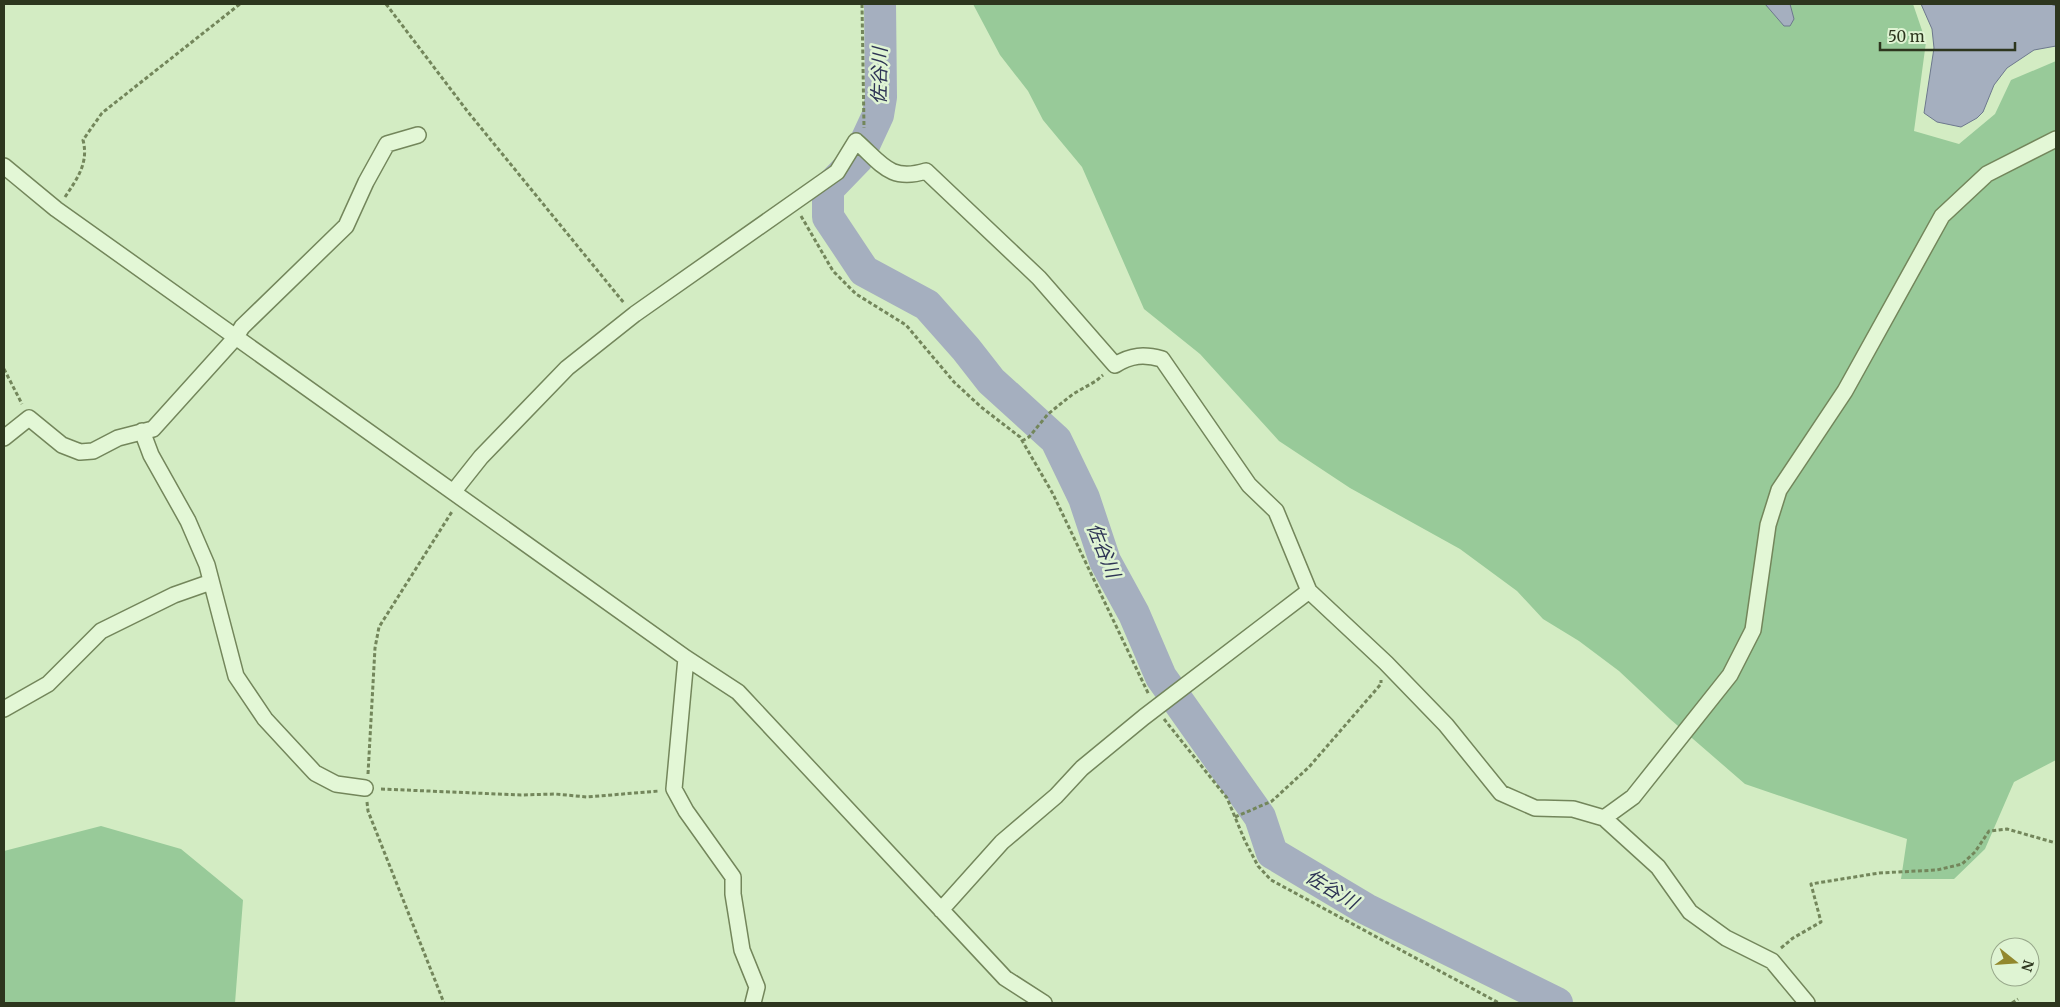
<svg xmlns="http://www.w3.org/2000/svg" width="2060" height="1007" viewBox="0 0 2060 1007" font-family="Merriweather,'Noto Sans JP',serif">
<rect width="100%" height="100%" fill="#d3ecc3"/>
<!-- green -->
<path fill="#98ca99" d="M 973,4 L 1913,4 L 1926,42 L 1914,131 L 1959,144 L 1995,114 L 2011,80 L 2056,61 L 2056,760 L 2014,782 L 1985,849 L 1954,879 L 1901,879 L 1907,839 L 1745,784 L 1670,719 L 1619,671 L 1579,641 L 1543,619 L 1517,591 L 1460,549 L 1350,488 L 1279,441 L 1200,354 L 1144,309 L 1082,167 L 1043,120 L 1028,91 L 1000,55 Z
M 101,826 L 181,849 L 243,900 L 235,1003 L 4,1003 L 4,851 Z"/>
<!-- water -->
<path fill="#a5afbf" stroke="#6d788d" d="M 1765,4 L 1790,4 L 1794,19 L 1790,26 L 1784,26 Z
M 1921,4 L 2050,4 L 2056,6 L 2056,46 L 2034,50 L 2007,68 L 1994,85 L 1983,112 L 1977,118 L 1961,127 L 1937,122 L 1924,113 L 1934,48 L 1932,29 Z"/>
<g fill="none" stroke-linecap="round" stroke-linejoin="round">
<!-- river -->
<path stroke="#a5afbf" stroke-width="32" d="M 880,4 L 881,97 L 878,115 L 858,158 L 828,189 L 828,217 L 864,271 L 927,305 L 966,349 L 991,381 L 1056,440 L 1084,498 L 1105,561 L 1134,614 L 1161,677 L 1260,817 L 1272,853 L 1366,909 L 1557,1003"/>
<!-- minor casing -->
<g stroke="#73865b" stroke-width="18">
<path id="minor" d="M 4,166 L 56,209 L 686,658 L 738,692 L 1005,978 L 1044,1003
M 142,431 L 151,455 L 188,521 L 207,565 L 236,676 L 265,719 L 315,773 L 336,784 L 365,788
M 4,438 L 29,418 L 62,445 L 80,452 L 93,451 L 118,438 L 153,429 L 236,337 L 242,327 L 346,226 L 366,182 L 387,144 L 418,135
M 454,491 L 481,457 L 567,368 L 635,314 L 837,172 L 856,141 C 882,164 890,182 926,171 L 1039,278 L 1115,365 C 1131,355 1144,354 1162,359 L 1249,485 L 1276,511 L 1309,591 L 1386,663 L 1446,725 L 1501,793 L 1535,808 L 1573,809 L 1604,818 L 1658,867 L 1690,912 L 1726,938 L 1772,961 L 1807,1003
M 686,658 L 674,789 L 686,811 L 733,877 L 733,894 L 742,950 L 757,987 L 753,1003
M 4,709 L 48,684 L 101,631 L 174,595 L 211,582
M 1604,818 L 1633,797 L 1730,675 L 1753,630 L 1768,525 L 1779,490 L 1845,391 L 1942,216 L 1987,174 L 2056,139
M 941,910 L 1002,842 L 1056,796 L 1082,768 L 1144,717 L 1309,591"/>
</g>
<!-- path -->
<path stroke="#73865b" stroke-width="3" stroke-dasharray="4 2.5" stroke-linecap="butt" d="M 386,4 L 468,112 L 624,303
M 862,4 L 864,128
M 65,197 C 77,179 89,163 83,140 L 102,113 L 240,4
M 801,216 L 833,271 L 856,294 L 906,325 L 954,382 L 981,407 L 1020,437 L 1053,494 L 1149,695
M 4,369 L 22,404
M 1022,441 L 1029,437 L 1048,414 L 1073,394 L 1096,381 L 1103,375
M 1164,719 L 1227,798 L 1245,841 L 1258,866 L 1271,880 L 1499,1003
M 368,774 L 375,648 L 379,627 L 453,510
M 381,789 L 521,795 L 555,794 L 587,797 L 659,791
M 367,802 L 368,811 L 444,1003
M 1235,817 L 1272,801 L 1309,767 L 1381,684 L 1381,680
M 1781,948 L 1793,938 L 1821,922 L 1811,884 L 1879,873 L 1937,870 L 1962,864 L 1975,852 L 1989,831 L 2007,829 L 2056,843
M 2012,1003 L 2018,999"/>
<!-- minor -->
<use href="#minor" stroke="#e3f7d6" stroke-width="15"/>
</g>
<g text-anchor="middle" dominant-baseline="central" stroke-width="5" stroke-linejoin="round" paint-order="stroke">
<!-- water labels -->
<g font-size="19" font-style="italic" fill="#2e3455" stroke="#dff4d3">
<text transform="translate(879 76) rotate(-89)">佐谷川</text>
<text transform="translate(1104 550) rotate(68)">佐谷川</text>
<text transform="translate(1332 889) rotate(31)">佐谷川</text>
</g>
</g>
<!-- border -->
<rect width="2060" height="1007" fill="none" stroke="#2d361e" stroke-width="10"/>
<!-- north arrow -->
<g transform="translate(2015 962) rotate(107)"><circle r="24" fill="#dff4d3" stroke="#98a88b"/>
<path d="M0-4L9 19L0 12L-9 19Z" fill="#92882d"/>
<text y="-8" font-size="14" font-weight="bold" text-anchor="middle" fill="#2d361e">N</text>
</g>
<!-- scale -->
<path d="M1880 42v8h135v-8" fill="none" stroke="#2d361e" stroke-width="2.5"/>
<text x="1888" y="42" font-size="15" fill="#2d361e" stroke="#dff4d3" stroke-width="4" paint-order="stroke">50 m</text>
</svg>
